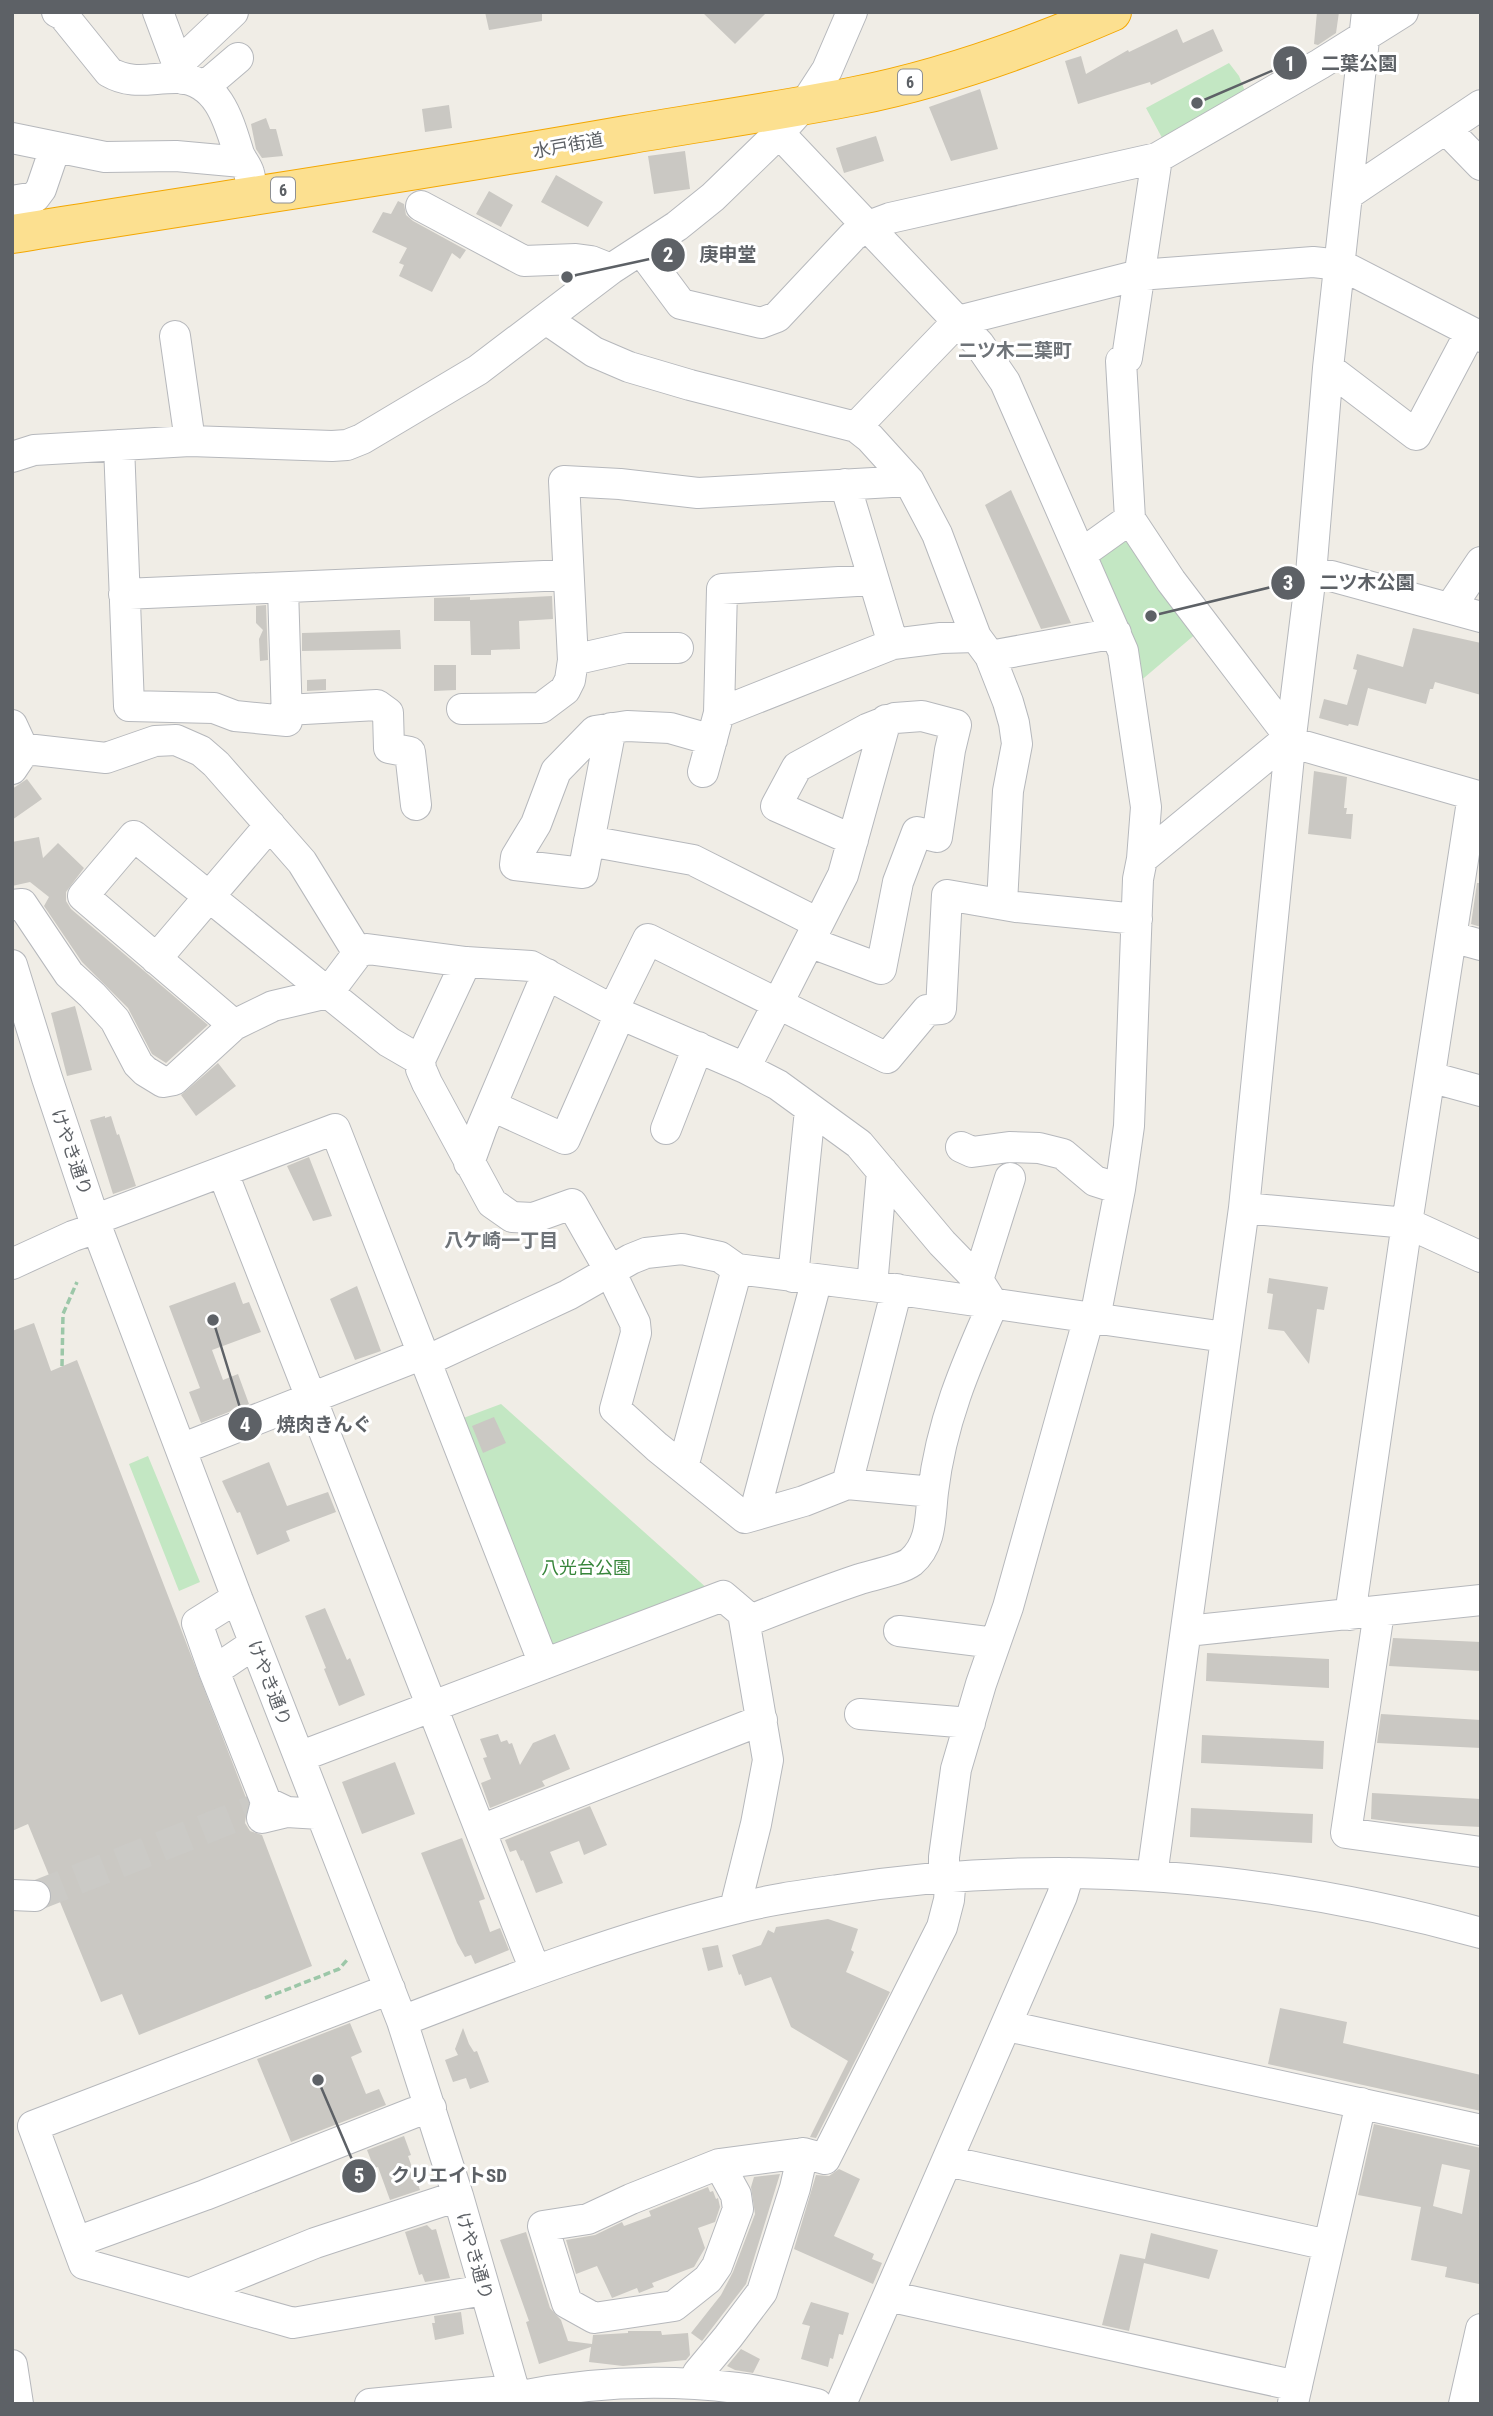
<svg xmlns="http://www.w3.org/2000/svg" width="1493" height="2416" viewBox="0 0 1493 2416" font-family="'Roboto Condensed','Noto Sans JP',sans-serif">
<rect width="100%" height="100%" fill="#f0ede6"/>
<!-- green -->
<path fill="#c3e7c3" d="M 1229,63 L 1239,76 L 1248,99 L 1167,147 L 1146,108 Z
M 1132,534 L 1198,632 L 1138,683 L 1090,559 Z
M 501,1404 L 709,1590 L 555,1649 L 547,1645 L 458,1420 Z
M 148,1456 L 200,1582 L 179,1591 L 129,1464 Z"/>
<!-- building -->
<path fill="#cac8c3" fill-rule="evenodd" d="M 485,12 L 542,12 L 542,21 L 489,30 Z
M 702,12 L 767,12 L 735,44 Z
M 1317,12 L 1339,12 L 1336,33 L 1318,45 L 1314,44 Z
M 1177,29 L 1183,43 L 1213,29 L 1223,51 L 1151,85 L 1150,82 L 1078,104 L 1065,61 L 1081,56 L 1086,74 L 1128,50 L 1129,52 Z
M 980,89 L 998,149 L 951,161 L 929,107 Z
M 449,105 L 452,128 L 425,132 L 422,109 Z
M 266,118 L 270,129 L 276,129 L 283,156 L 262,158 L 256,149 L 251,124 Z
M 876,136 L 884,161 L 844,173 L 836,148 Z
M 685,151 L 690,189 L 654,194 L 648,156 Z
M 556,175 L 603,202 L 588,227 L 541,202 Z
M 489,191 L 513,205 L 501,227 L 476,214 Z
M 398,201 L 404,204 L 406,215 L 413,221 L 466,250 L 460,259 L 452,253 L 432,292 L 399,276 L 404,265 L 399,263 L 407,248 L 372,232 L 383,212 L 391,214 Z
M 1011,490 L 1071,623 L 1041,629 L 985,505 Z
M 552,596 L 553,619 L 519,621 L 520,649 L 491,650 L 491,655 L 471,655 L 470,621 L 434,621 L 434,598 L 470,597 L 470,600 Z
M 266,605 L 268,660 L 260,661 L 259,639 L 263,630 L 256,623 L 256,606 Z
M 1413,628 L 1481,643 L 1481,695 L 1435,682 L 1433,689 L 1430,689 L 1426,704 L 1368,688 L 1358,726 L 1349,724 L 1348,726 L 1319,718 L 1324,699 L 1347,705 L 1357,670 L 1353,669 L 1357,654 L 1403,667 Z
M 400,630 L 401,649 L 302,651 L 302,633 Z
M 434,665 L 456,665 L 456,690 L 434,691 Z
M 326,679 L 326,690 L 307,691 L 307,680 Z
M 1314,771 L 1347,777 L 1344,808 L 1347,808 L 1346,814 L 1353,814 L 1351,839 L 1308,834 Z
M 27,779 L 42,799 L 12,820 L 12,789 Z
M 39,837 L 43,858 L 58,843 L 84,868 L 66,892 L 66,901 L 71,909 L 208,1025 L 166,1063 L 152,1054 L 128,1008 L 82,962 L 44,906 L 49,897 L 30,882 L 12,886 L 12,842 Z
M 1477,883 L 1481,883 L 1481,927 L 1471,924 Z
M 75,1006 L 92,1070 L 67,1076 L 51,1013 Z
M 218,1063 L 236,1086 L 196,1116 L 181,1095 Z
M 105,1116 L 105,1118 L 111,1116 L 117,1135 L 119,1134 L 136,1186 L 113,1194 L 90,1120 Z
M 309,1157 L 332,1216 L 313,1221 L 287,1166 Z
M 1269,1278 L 1328,1287 L 1324,1310 L 1317,1309 L 1309,1364 L 1284,1331 L 1268,1329 L 1273,1294 L 1267,1293 Z
M 235,1282 L 243,1304 L 249,1302 L 261,1332 L 212,1350 L 223,1380 L 238,1374 L 249,1404 L 201,1423 L 189,1392 L 200,1388 L 169,1306 Z
M 357,1286 L 381,1351 L 355,1360 L 330,1299 Z
M 34,1323 L 51,1371 L 77,1360 L 248,1803 L 245,1823 L 250,1831 L 262,1835 L 312,1966 L 139,2035 L 122,1994 L 101,2002 L 28,1824 L 12,1831 L 12,1331 Z
M 494,1417 L 506,1443 L 483,1453 L 472,1426 Z
M 269,1462 L 287,1506 L 328,1492 L 336,1512 L 286,1531 L 290,1541 L 257,1555 L 240,1512 L 237,1513 L 222,1481 Z
M 325,1608 L 347,1660 L 350,1658 L 365,1695 L 339,1706 L 324,1669 L 326,1668 L 305,1616 Z
M 1393,1638 L 1481,1642 L 1481,1671 L 1389,1666 Z
M 1207,1653 L 1329,1659 L 1329,1688 L 1206,1681 Z
M 1381,1714 L 1481,1720 L 1481,1748 L 1377,1743 Z
M 498,1734 L 501,1742 L 507,1740 L 509,1744 L 512,1743 L 520,1765 L 533,1743 L 555,1734 L 570,1769 L 542,1781 L 545,1786 L 490,1808 L 481,1783 L 491,1779 L 483,1758 L 487,1757 L 480,1739 Z
M 1202,1735 L 1324,1741 L 1323,1769 L 1201,1763 Z
M 395,1762 L 415,1814 L 362,1834 L 342,1782 Z
M 1372,1793 L 1481,1799 L 1481,1827 L 1403,1823 L 1371,1819 Z
M 590,1806 L 607,1845 L 584,1855 L 579,1841 L 550,1852 L 563,1883 L 536,1893 L 523,1860 L 521,1861 L 516,1850 L 510,1852 L 505,1840 Z
M 1191,1808 L 1313,1814 L 1312,1843 L 1190,1837 Z
M 462,1838 L 485,1899 L 479,1901 L 490,1932 L 500,1928 L 509,1950 L 475,1964 L 471,1955 L 465,1957 L 457,1943 L 421,1853 Z
M 828,1919 L 858,1929 L 851,1950 L 854,1952 L 846,1972 L 890,1992 L 816,2138 L 810,2137 L 848,2061 L 791,2027 L 771,1977 L 745,1986 L 741,1974 L 739,1975 L 732,1955 L 761,1945 L 768,1930 L 774,1933 L 776,1927 Z
M 718,1945 L 723,1967 L 708,1971 L 702,1948 Z
M 1280,2008 L 1347,2022 L 1343,2043 L 1481,2075 L 1481,2111 L 1268,2064 Z
M 350,2023 L 362,2052 L 351,2057 L 366,2094 L 379,2089 L 386,2105 L 291,2142 L 257,2059 Z
M 463,2028 L 469,2044 L 474,2052 L 477,2051 L 489,2082 L 470,2089 L 466,2078 L 453,2082 L 445,2060 L 458,2055 L 455,2049 Z
M 1374,2124 L 1481,2148 L 1481,2273 L 1479,2284 L 1445,2277 L 1447,2267 L 1411,2260 L 1421,2207 L 1358,2195 ZM 1442,2164 L 1470,2170 L 1462,2214 L 1433,2206 Z
M 404,2136 L 411,2155 L 408,2156 L 420,2190 L 390,2200 L 378,2167 L 374,2168 L 367,2150 Z
M 839,2169 L 860,2179 L 834,2236 L 874,2254 L 872,2259 L 882,2263 L 873,2284 L 794,2249 L 816,2175 L 829,2176 Z
M 780,2174 L 746,2284 L 702,2341 L 691,2333 L 721,2295 L 733,2272 L 755,2214 L 751,2187 L 754,2177 Z
M 708,2187 L 710,2192 L 713,2191 L 716,2199 L 718,2198 L 720,2207 L 715,2222 L 698,2228 L 705,2248 L 694,2267 L 652,2283 L 654,2287 L 639,2293 L 637,2288 L 612,2298 L 597,2266 L 576,2274 L 566,2240 L 595,2235 L 622,2222 L 624,2226 L 651,2216 L 649,2211 Z
M 427,2225 L 432,2230 L 436,2229 L 450,2278 L 425,2282 L 422,2274 L 419,2275 L 405,2232 Z
M 526,2232 L 550,2308 L 561,2320 L 568,2341 L 592,2344 L 593,2335 L 628,2333 L 628,2331 L 661,2331 L 662,2335 L 688,2333 L 690,2355 L 686,2360 L 623,2366 L 589,2362 L 591,2347 L 539,2364 L 526,2322 L 529,2321 L 500,2240 Z
M 1151,2233 L 1218,2250 L 1209,2279 L 1144,2263 L 1129,2331 L 1102,2325 L 1120,2254 L 1145,2259 Z
M 811,2302 L 849,2313 L 843,2335 L 839,2334 L 833,2359 L 830,2358 L 828,2367 L 801,2359 L 810,2326 L 802,2324 Z
M 461,2312 L 464,2334 L 435,2340 L 432,2323 L 435,2323 L 434,2316 Z
M 741,2349 L 760,2359 L 753,2373 L 735,2370 L 727,2366 Z"/>
<g fill="none" stroke-linecap="round" stroke-linejoin="round">
<!-- minor-tunnel -->
<path stroke="#cbcac6" stroke-width="30" stroke-dasharray="30 15" stroke-linecap="butt" d="M 35,1896 L 258,1808 L 266,1802"/>
<!-- minor casing -->
<g stroke="#b6b8bc" stroke-width="32">
<path id="minor" d="M 57,12 L 63,15 L 109,72 C 133,86 153,77 179,78 C 219,81 229,122 239,154 C 242,161 247,166 249,173 C 251,179 251,188 252,195
M 158,12 L 183,79
M 177,65 L 233,12
M 204,87 L 238,58
M 1446,129 L 1481,165
M 779,133 L 979,344 L 1005,382 L 1123,651 L 1146,807 L 1142,859 L 1138,879 L 1129,1126 L 1120,1189 L 1095,1318
M 12,138 L 105,157 L 176,156 L 242,162
M 1157,158 L 1127,358 L 1121,361 L 1130,519 L 1171,581 L 1289,736
M 1347,195 L 1481,105
M 12,201 L 35,197 L 41,189 L 55,148
M 421,206 L 524,261 L 576,259 L 591,261 L 611,269
M 641,250 L 681,304 L 761,323 L 777,317 L 853,236 L 866,227 L 890,218 L 1157,158 L 1320,64 L 1403,12
M 546,319 L 594,352 L 629,367 L 690,385 L 856,427 L 870,438 L 909,481 L 937,534 L 976,637 L 990,656 L 1008,702 L 1014,723 L 1017,744 L 1008,791 L 1002,903
M 175,336 L 190,441
M 1328,368 L 1416,435 L 1470,333
M 856,427 L 958,321 L 1139,275 L 1313,262 L 1341,265 L 1481,337
M 119,445 L 129,706 L 214,708 L 235,716 L 287,721 L 283,588
M 12,457 L 34,450 L 190,441 L 332,446 L 347,445 L 362,439 L 478,370 L 611,269 L 677,226 L 713,197 L 779,133 L 805,104 L 827,70 L 852,12
M 845,484 L 893,644
M 1081,554 L 1130,519
M 1311,574 L 1331,576 L 1481,617
M 124,594 L 568,575
M 1450,608 L 1481,562
M 990,656 L 1116,633
M 573,660 L 626,648 L 678,648
M 462,709 L 541,708 L 565,690 L 570,680 L 573,660 L 564,481 L 620,484 L 698,493 L 909,481
M 286,710 L 377,705 L 388,713 L 389,748 L 410,752 L 416,805
M 719,713 L 893,644 L 941,638 L 976,637
M 12,725 L 24,751
M 611,728 L 583,873 L 515,865 L 516,857 L 536,824 L 556,771 L 595,731 L 627,726 L 670,728 L 712,740
M 1290,742 L 1481,797
M 12,769 L 24,751 L 35,750 L 106,758 L 155,741 L 176,740 L 201,751 L 216,764 L 302,862 L 358,953 L 367,949 L 466,962 L 531,966 L 620,1014 L 745,1068 L 778,1085 L 859,1144 L 942,1243 L 978,1280 L 993,1304 C 965,1367 941,1423 933,1492 C 930,1517 932,1544 911,1562 C 902,1569 873,1575 860,1579 C 821,1592 783,1607 745,1622
M 703,772 L 719,713 L 722,589 L 873,580
M 589,841 L 693,860 L 818,923
M 1142,859 L 1291,736
M 12,905 L 22,904 L 69,974 L 92,995 L 115,1020 L 138,1064 L 145,1071 L 163,1082 L 174,1080 L 234,1025 L 273,1006 L 328,993 L 358,953
M 1452,937 L 1481,945
M 809,942 L 881,969 L 898,882 L 917,832 L 937,837 L 950,750 L 956,725 L 922,716 L 895,718 L 867,729 L 797,767 L 776,806 L 853,840
M 156,959 L 270,825
M 12,965 L 47,1078 L 97,1228 L 237,1598 L 402,2021 L 458,2196 L 518,2404
M 613,1010 L 648,939 L 887,1058 L 927,1010 L 941,1009 L 947,895 L 1016,907 L 1137,919
M 234,1025 L 83,896 L 134,836 L 389,1042 L 420,1060 L 421,1069 L 427,1083 L 492,1203 L 512,1217 L 533,1218 L 572,1204 L 610,1271 L 635,1323 L 636,1333 L 615,1409 L 657,1447 L 745,1518 L 804,1501 L 847,1484 L 933,1492
M 420,1060 L 466,962
M 745,1068 L 843,875 L 886,720
M 1430,1077 L 1481,1091
M 492,1106 L 565,1139 L 620,1014
M 666,1129 L 698,1047
M 961,1147 L 972,1152 L 1009,1147 L 1039,1148 L 1063,1154 L 1095,1181 L 1120,1189
M 469,1163 L 482,1127 L 547,974
M 223,1173 L 535,1970
M 1244,1208 L 1407,1223 L 1481,1257
M 94,1220 L 335,1129 L 544,1664
M 12,1264 L 73,1236 L 97,1228
M 793,1277 L 810,1110
M 978,1280 L 1010,1178
M 872,1286 L 882,1171
M 426,1361 L 568,1295 L 631,1259 L 646,1253 L 682,1249 L 720,1257 L 737,1269 L 872,1286 L 1225,1337
M 181,1449 L 423,1354
M 683,1467 L 737,1269
M 847,1484 L 897,1289
M 754,1515 L 817,1279
M 237,1598 L 197,1623 L 214,1671 L 254,1644
M 1379,1612 L 1346,1833 L 1481,1852
M 1350,1615 L 1407,1223 L 1473,795
M 899,1631 L 995,1643
M 1187,1631 L 1481,1600
M 214,1671 L 266,1802
M 860,1714 L 970,1723
M 299,1757 L 723,1596 L 743,1613 L 768,1760 L 756,1824 L 735,1908
M 287,1812 L 266,1802 L 262,1818 L 287,1812 L 320,1814
M 481,1830 L 762,1720
M 944,1876 L 944,1857 L 956,1769 L 981,1684 L 1008,1607 L 1089,1317
M 1152,1876 L 1244,1208 L 1291,736 L 1311,574 L 1328,368 L 1367,12
M 12,1895 L 35,1896
M 390,1989 L 33,2126 L 84,2264 L 293,2323 L 484,2290
M 402,2021 C 511,1979 621,1937 734,1909 C 767,1900 803,1895 838,1890 C 1053,1856 1271,1875 1481,1933
M 1007,2026 L 1481,2130
M 947,2161 L 1328,2245
M 719,2164 L 736,2195 L 738,2209 L 717,2266 L 708,2279 L 674,2306 L 594,2318 L 567,2303 L 543,2226 L 588,2219 L 631,2199 L 719,2164 L 803,2153 L 825,2159 L 942,1927 L 949,1900 L 951,1876
M 76,2242 L 205,2195 L 413,2113 L 431,2108
M 189,2294 L 315,2243 L 458,2196
M 888,2296 L 1297,2386
M 12,2365 L 18,2404
M 694,2384 L 698,2373 L 728,2337 L 762,2292 L 795,2188 L 803,2153
M 516,2397 C 589,2382 664,2379 737,2388 C 764,2391 791,2398 817,2404
M 1293,2403 L 1361,2103
M 370,2404 L 514,2390
M 841,2404 L 1062,1896 L 1069,1873
M 1464,2404 L 1481,2329"/>
</g>
<!-- highway casing -->
<g stroke="#f3a702" stroke-width="40">
<path id="highway" d="M 12,234 C 217,201 422,171 626,135 C 702,122 779,111 855,96 C 941,79 1031,47 1112,12"/>
</g>
<!-- path -->
<path stroke="#9cc7a8" stroke-width="3.5" stroke-dasharray="7 3.5" stroke-linecap="butt" d="M 62,1366 L 63,1314 L 77,1282
M 265,1998 L 339,1969 L 348,1959"/>
<!-- minor -->
<use href="#minor" stroke="#fff" stroke-width="30"/>
<!-- highway -->
<use href="#highway" stroke="#fce090" stroke-width="38"/>
</g>
<g text-anchor="middle" dominant-baseline="central" stroke-width="6" stroke-linejoin="round" paint-order="stroke">
<!-- shield labels -->
<g fill="#fff" stroke="#8e9094" stroke-width="2">
<rect x="898" y="69.5" width="24" height="25" rx="5"/>
<rect x="271" y="177.5" width="24" height="25" rx="5"/>
</g>
<g font-size="16" font-weight="bold" fill="#5d6166">
<text x="910" y="82">6</text>
<text x="283" y="190">6</text>
</g>
<!-- street labels -->
<g font-size="18" fill="#5d6166" stroke="#fff">
<text transform="translate(568 145) rotate(-10)">水戸街道</text>
<text transform="translate(72 1152) rotate(71)">けやき通り</text>
<text transform="translate(270 1683) rotate(69)">けやき通り</text>
<text transform="translate(475 2256) rotate(74)">けやき通り</text>
</g>
<!-- park labels -->
<g font-size="18" fill="#36853a" stroke="#fff">
<text x="586" y="1567">八光台公園</text>
</g>
<!-- neighbourhood labels -->
<g font-size="19" font-weight="bold" fill="#6e7378" stroke="#fff">
<text x="1015" y="350">二ツ木二葉町</text>
<text x="501" y="1240">八ケ崎一丁目</text>
</g>
</g>
<!-- callouts -->
<path fill="none" stroke="#5d6166" stroke-width="2.5" d="M1197 103L1290 63M567 277L668 255M1151 616L1288 583M213 1320L245 1424M318 2080L359 2176"/>
<g fill="#5d6166" stroke="#fff" stroke-width="2.5">
<circle cx="1197" cy="103" r="7"/>
<circle cx="567" cy="277" r="7"/>
<circle cx="1151" cy="616" r="7"/>
<circle cx="213" cy="1320" r="7"/>
<circle cx="318" cy="2080" r="7"/>
<circle cx="1290" cy="63" r="18"/>
<circle cx="668" cy="255" r="18"/>
<circle cx="1288" cy="583" r="18"/>
<circle cx="245" cy="1424" r="18"/>
<circle cx="359" cy="2176" r="18"/>
</g>
<g font-size="21" text-anchor="middle" font-weight="bold" fill="#fff">
<text x="1290" y="71">1</text>
<text x="668" y="262">2</text>
<text x="1288" y="590">3</text>
<text x="245" y="1432">4</text>
<text x="359" y="2183">5</text>
</g>
<g font-size="19" text-anchor="middle" font-weight="bold" fill="#5d6166" stroke="#fff" stroke-width="6" stroke-linejoin="round" paint-order="stroke">
<text x="1359" y="70">二葉公園</text>
<text x="728" y="261">庚申堂</text>
<text x="1367" y="589">二ツ木公園</text>
<text x="324" y="1431">焼肉きんぐ</text>
<text x="449" y="2182">クリエイトSD</text>
</g>
<!-- border -->
<rect width="1493" height="2416" fill="none" stroke="#5d6166" stroke-width="28"/>
</svg>
